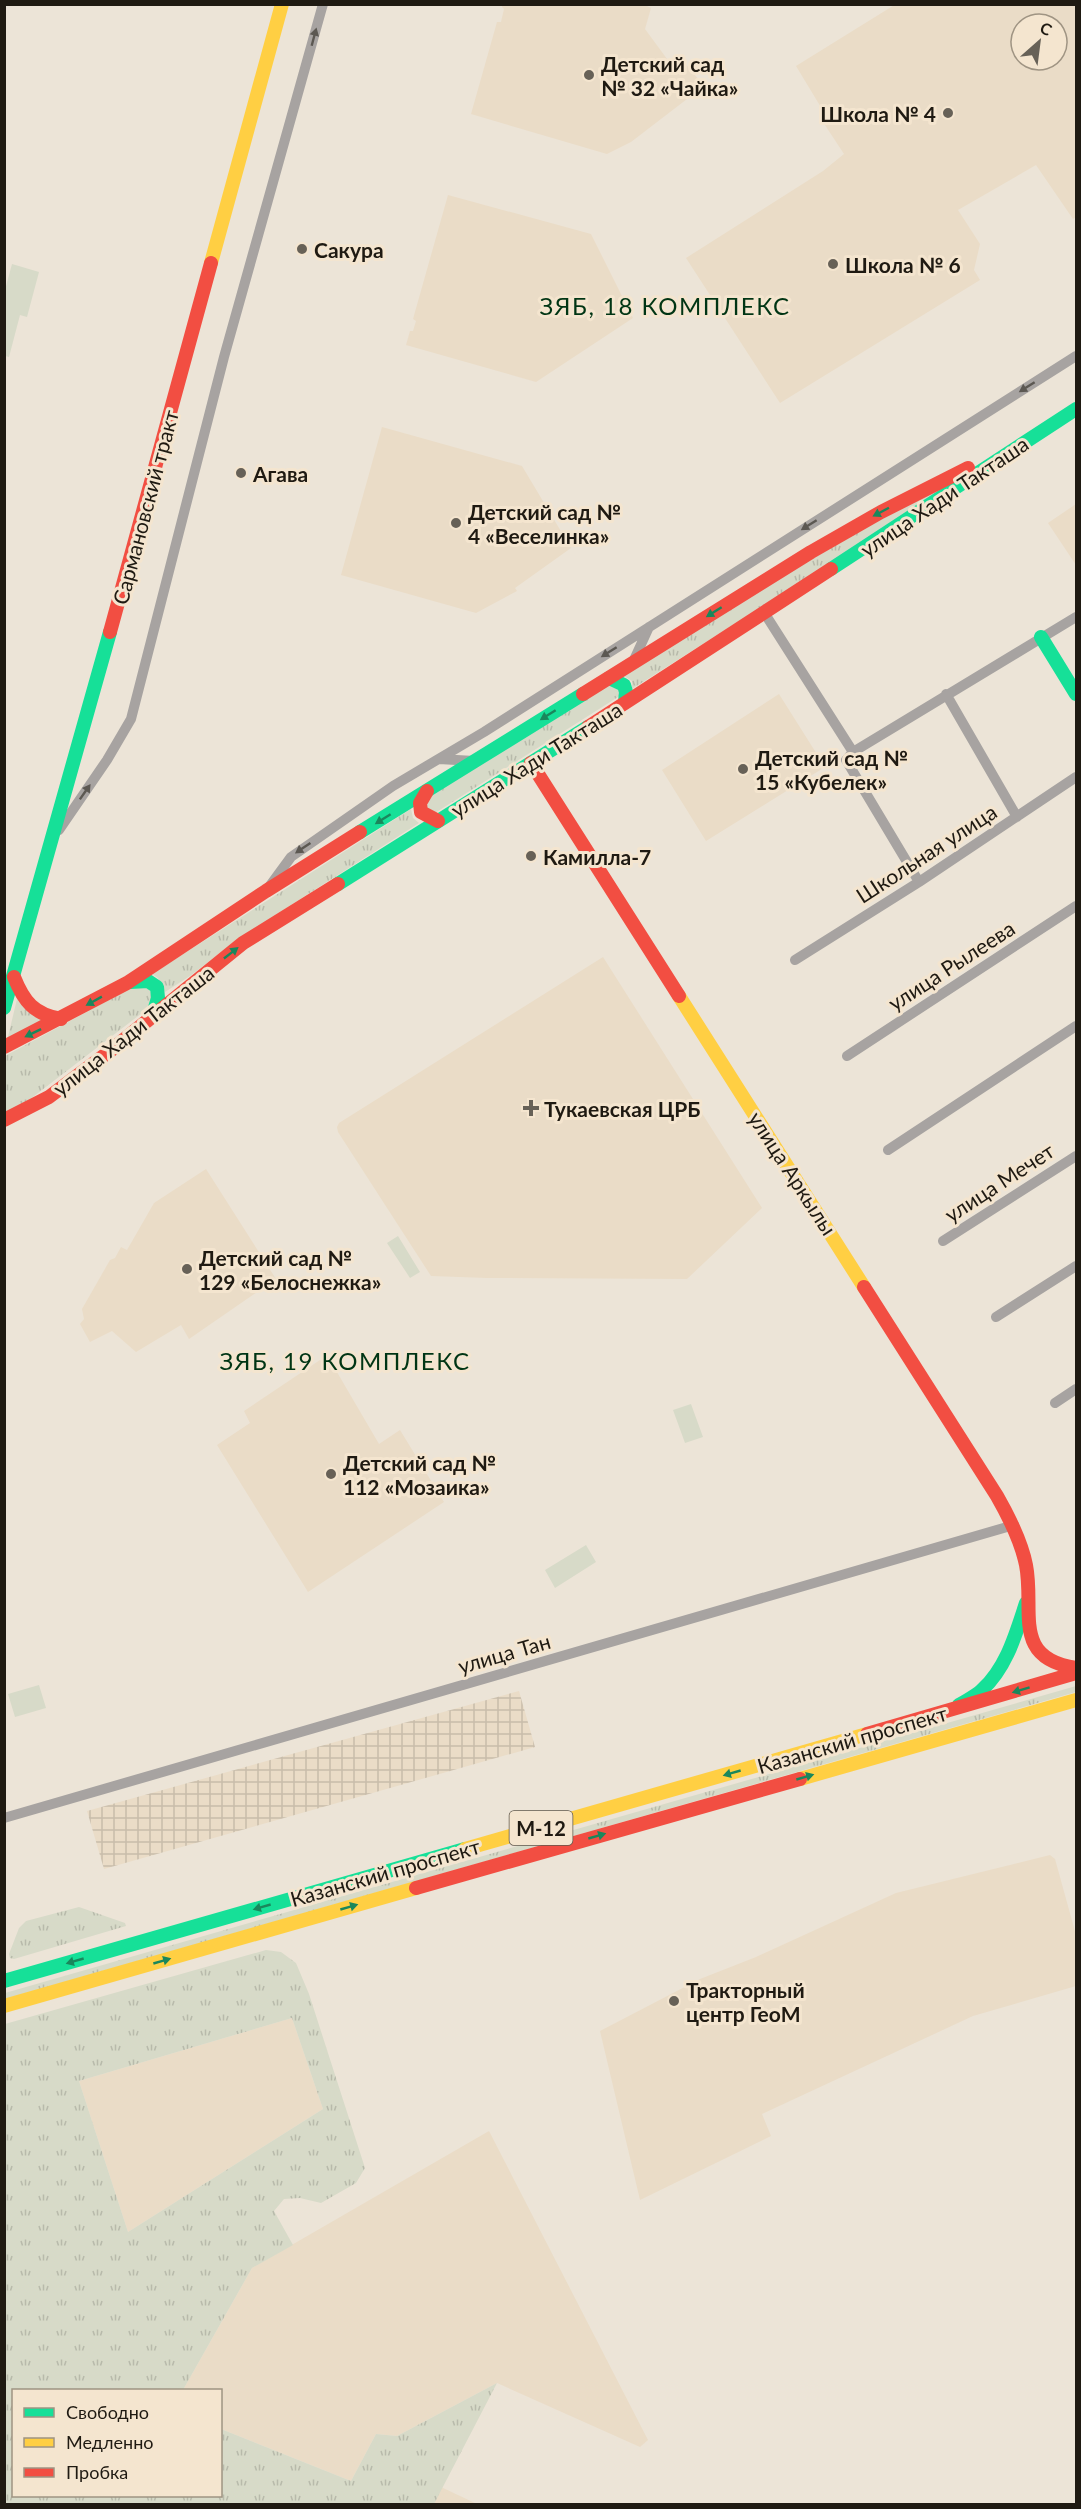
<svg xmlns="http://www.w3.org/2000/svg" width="1081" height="2509" viewBox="0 0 1081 2509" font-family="Lato,sans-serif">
<defs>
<pattern id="industrial-grid" width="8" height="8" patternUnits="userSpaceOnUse" patternTransform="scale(1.5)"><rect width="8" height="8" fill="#eadcc7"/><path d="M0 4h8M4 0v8" fill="none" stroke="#c8bcaa"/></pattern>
<pattern id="grass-tufts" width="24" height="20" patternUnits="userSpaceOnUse" patternTransform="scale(1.5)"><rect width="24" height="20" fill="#d7dac8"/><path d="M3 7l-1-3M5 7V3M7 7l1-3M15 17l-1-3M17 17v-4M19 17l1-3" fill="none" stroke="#b8baab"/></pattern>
</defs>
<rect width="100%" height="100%" fill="#ece4d7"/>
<!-- built -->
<path fill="#eadcc7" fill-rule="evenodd" d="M 643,4 L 651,8 L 645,29 L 670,63 L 681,58 L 704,86 L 631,142 L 607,154 L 471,114 L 497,22 L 501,22 L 504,9 L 502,7 L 502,5 Z
M 896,4 L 1076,5 L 1076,217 L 1073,219 L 1036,165 L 958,210 L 980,244 L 974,270 L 980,280 L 780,403 L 686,258 L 823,171 L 844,154 L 819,116 L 822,109 L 796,66 ZM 1021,24 L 1057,24 L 1057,60 L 1021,60 Z
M 448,195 L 591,234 L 633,318 L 536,382 L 406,345 L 410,331 L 413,331 L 416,321 L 413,319 Z
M 382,427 L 522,466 L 571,548 L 515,588 L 517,591 L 476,613 L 341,575 Z
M 1076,504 L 1076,565 L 1048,523 Z
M 779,694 L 825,767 L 706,841 L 662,770 Z
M 603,957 L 762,1208 L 687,1279 L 487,1278 L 431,1276 L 338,1132 L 337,1127 L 339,1123 Z
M 206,1169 L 276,1279 L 189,1339 L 181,1325 L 136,1352 L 112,1331 L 90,1342 L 80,1324 L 84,1319 L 82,1309 L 110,1260 L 115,1258 L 121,1247 L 127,1250 L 154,1203 Z
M 320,1360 L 334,1367 L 379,1444 L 400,1430 L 444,1502 L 308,1592 L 217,1445 L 250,1423 L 244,1411 Z
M 1050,1855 L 1055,1859 L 1076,1935 L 1076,1986 L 973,2016 L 762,2114 L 771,2136 L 640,2200 L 600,2031 L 700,1979 L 756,1957 L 896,1893 Z
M 292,2018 L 323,2109 L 128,2232 L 79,2081 Z
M 489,2131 L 648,2440 L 640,2447 L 497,2383 L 397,2436 L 376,2434 L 351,2481 L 221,2429 L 220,2390 L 183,2390 L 252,2268 Z
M 441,2487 L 477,2504 L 434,2504 Z"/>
<!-- industrial -->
<path fill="url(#industrial-grid)" d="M 519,1691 L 535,1747 L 104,1869 L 87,1811 Z"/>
<!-- grass -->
<path fill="url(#grass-tufts)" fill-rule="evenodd" d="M 960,480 L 632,689 L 632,681 L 624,676 L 849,534 Z
M 611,683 L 616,684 L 621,694 L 618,697 L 435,813 L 427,807 L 429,797 Z
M 411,809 L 413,818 L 419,823 L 238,939 L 190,976 L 165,992 L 158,978 L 152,974 Z
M 140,986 L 148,988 L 152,994 L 150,1004 L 142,1013 L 29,1100 L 5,1113 L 5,1056 L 131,988 Z
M 17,999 L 43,1021 L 7,1041 Z
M 1076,1686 L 1076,1692 L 5,1999 L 5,1993 Z
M 79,1907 L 125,1923 L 126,1926 L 14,1959 L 10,1958 L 9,1954 L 19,1928 L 26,1921 Z
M 266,1950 L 281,1952 L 296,1963 L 309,1994 L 365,2168 L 356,2183 L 321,2203 L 300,2198 L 284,2199 L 274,2211 L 293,2245 L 252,2268 L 183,2390 L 14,2390 L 14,2496 L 220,2496 L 221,2429 L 351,2481 L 376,2434 L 397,2436 L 497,2383 L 434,2504 L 5,2504 L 5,2024 ZM 292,2018 L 323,2109 L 128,2232 L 79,2081 Z"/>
<!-- park -->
<path fill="#d7dac8" d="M 12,264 L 39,272 L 27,317 L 20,315 L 9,357 L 5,356 L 5,290 Z
M 398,1236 L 420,1272 L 410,1278 L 387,1243 Z
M 691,1404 L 703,1437 L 685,1443 L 673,1410 Z
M 586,1545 L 596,1562 L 555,1588 L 545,1570 Z
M 39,1685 L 46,1708 L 15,1717 L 8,1694 Z"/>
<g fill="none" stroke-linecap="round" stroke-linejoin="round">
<!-- street -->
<path stroke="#a7a3a1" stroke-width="10" d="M 765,614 L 853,752
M 633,662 L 649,627
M 946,694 L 1017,817
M 439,759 L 474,761
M 59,830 L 107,760 L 131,719 L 224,357 L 323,4
M 919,882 L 846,760 L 853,752 L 1076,617
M 269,887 L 291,857 L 393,786 L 484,732 L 1076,356
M 795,960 L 919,882 L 1076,777
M 847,1056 L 1076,906
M 888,1150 L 1076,1026
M 943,1241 L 1076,1156
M 996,1317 L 1076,1266
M 1055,1403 L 1076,1389
M 4,1818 L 1014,1525"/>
<!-- fast -->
<path stroke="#16e098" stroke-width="14" d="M 831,569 L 1076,409
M 1041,637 L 1076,694
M 609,678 L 624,685 L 626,692 L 625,702
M 360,832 L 583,694
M 338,884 L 588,727
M 130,982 L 148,981 L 157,987 L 158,998 L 153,1014
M 4,1008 L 110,632
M 959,1705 C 967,1700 976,1696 982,1690 C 1007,1667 1016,1633 1026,1603
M 4,1981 L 465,1849"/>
<!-- slow -->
<path stroke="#ffcf43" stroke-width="14" d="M 211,263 L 282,4
M 679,996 L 864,1287
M 800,1779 L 1076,1700
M 465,1849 L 867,1734
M 4,2006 L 416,1888"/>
<!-- jam -->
<path stroke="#f24e42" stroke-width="14" d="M 110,632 L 211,263
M 583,694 L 811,552 L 881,512 L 968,468
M 588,727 L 831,569
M 531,763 L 679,996
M 427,791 L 420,803 L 421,812 L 438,821
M 14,977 C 24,1002 34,1014 61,1019
M 4,1047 L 127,983 L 266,891 L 360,832
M 4,1120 L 49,1097 L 110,1051 L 243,943 L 338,884
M 864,1287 L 997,1496 C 1009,1517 1021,1540 1026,1565 C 1035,1611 1011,1658 1076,1668
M 867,1734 L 1076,1673
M 416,1888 L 800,1779"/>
</g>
<!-- one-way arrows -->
<defs><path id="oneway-solid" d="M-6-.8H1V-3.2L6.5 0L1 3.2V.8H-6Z" transform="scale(1.5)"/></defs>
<g fill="#5c5852">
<use href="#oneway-solid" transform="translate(314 37) rotate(-75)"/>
<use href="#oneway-solid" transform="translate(1027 387) rotate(148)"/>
<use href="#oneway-solid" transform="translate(809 525) rotate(148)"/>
<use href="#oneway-solid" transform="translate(609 652) rotate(148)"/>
<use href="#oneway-solid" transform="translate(85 792) rotate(-55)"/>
<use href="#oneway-solid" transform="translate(303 848) rotate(146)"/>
</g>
<g fill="#1a875c">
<use href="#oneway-solid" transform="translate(881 512) rotate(152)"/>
<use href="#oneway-solid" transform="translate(714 612) rotate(148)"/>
<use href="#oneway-solid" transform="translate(548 715) rotate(148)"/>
<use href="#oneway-solid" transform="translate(383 819) rotate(148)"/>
<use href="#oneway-solid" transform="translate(231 953) rotate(-38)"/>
<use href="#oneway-solid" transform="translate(94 1001) rotate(151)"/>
<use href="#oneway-solid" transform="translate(33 1033) rotate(154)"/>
<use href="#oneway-solid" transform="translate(1021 1690) rotate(163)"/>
<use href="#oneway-solid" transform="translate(732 1773) rotate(164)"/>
<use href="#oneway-solid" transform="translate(805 1777) rotate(-16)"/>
<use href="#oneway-solid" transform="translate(597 1836) rotate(-16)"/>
<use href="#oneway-solid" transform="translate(262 1907) rotate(164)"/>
<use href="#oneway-solid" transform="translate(349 1907) rotate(-16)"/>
<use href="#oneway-solid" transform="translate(75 1961) rotate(164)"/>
<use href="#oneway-solid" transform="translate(162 1961) rotate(-16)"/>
</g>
<!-- markers -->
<g fill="#676157" stroke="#f4e5cf" stroke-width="2">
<circle cx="589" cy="75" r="6"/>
<circle cx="948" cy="113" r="6"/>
<circle cx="302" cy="249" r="6"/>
<circle cx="833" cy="264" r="6"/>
<circle cx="241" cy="473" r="6"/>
<circle cx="456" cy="523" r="6"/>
<circle cx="743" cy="769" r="6"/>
<circle cx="531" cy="856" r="6"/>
<path d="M528 1099h6v6h6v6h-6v6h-6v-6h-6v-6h6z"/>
<circle cx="187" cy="1269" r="6"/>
<circle cx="331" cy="1474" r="6"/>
<circle cx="674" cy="2001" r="6"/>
</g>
<g text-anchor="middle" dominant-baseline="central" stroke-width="6" stroke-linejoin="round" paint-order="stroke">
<!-- shield labels -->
<rect fill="#f4e5cf" stroke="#5f574b" stroke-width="1.5" x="509.5" y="1811" width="63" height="34" rx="4.5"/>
<g font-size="20" font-weight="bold" fill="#1f1a12">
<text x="541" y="1828">М-12</text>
</g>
<!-- poi labels -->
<g font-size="21" font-weight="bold" fill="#1f1a12" stroke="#f4e5cf" text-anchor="start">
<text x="601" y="63">Детский сад<tspan x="601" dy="24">№ 32 «Чайка»</tspan></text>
<text x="936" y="113" text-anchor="end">Школа № 4</text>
<text x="314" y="249">Сакура</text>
<text x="845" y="264">Школа № 6</text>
<text x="253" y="473">Агава</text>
<text x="468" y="511">Детский сад №<tspan x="468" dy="24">4 «Веселинка»</tspan></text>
<text x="755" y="757">Детский сад №<tspan x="755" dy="24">15 «Кубелек»</tspan></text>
<text x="543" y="856">Камилла-7</text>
<text x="544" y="1108">Тукаевская ЦРБ</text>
<text x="199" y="1257">Детский сад №<tspan x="199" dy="24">129 «Белоснежка»</tspan></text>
<text x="343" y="1462">Детский сад №<tspan x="343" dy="24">112 «Мозаика»</tspan></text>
<text x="686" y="1989">Тракторный<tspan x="686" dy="24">центр ГеоМ</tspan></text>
</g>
<!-- street labels -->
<g font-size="21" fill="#1f1a12" stroke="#f4e5cf">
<text transform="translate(944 496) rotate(-34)">улица Хади Такташа</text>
<text transform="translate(145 507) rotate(-75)">Сармановский тракт</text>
<text transform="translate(536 759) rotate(-32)">улица Хади Такташа</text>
<text transform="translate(926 853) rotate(-33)">Школьная улица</text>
<text transform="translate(951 965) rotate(-33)">улица Рылеева</text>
<text transform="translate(133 1030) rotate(-38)">улица Хади Такташа</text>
<text transform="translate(793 1173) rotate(57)">улица Аркылы</text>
<text transform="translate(999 1182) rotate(-33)">улица Мечет</text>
<text transform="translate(504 1653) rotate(-16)">улица Тан</text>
<text transform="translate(852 1739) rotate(-16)">Казанский проспект</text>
<text transform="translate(385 1872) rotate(-16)">Казанский проспект</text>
</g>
<!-- quarter labels -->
<g font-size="24" letter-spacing="1.5" fill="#003514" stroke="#f4e5cf">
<text x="665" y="305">ЗЯБ, 18 КОМПЛЕКС</text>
<text x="345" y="1360">ЗЯБ, 19 КОМПЛЕКС</text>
</g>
</g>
<!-- border -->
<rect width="1081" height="2509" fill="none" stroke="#1f1a12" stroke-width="12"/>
<!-- legend -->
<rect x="12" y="2389" width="210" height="108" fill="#f4e5cf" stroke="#9f9483" stroke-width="1.5"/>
<rect x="24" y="2408" width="30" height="9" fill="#16e098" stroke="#9f9483" stroke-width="1.5"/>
<text x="66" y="2419" font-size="18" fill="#1f1a12">Свободно</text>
<rect x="24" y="2438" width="30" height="9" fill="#ffcf43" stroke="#9f9483" stroke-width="1.5"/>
<text x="66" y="2449" font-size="18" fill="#1f1a12">Медленно</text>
<rect x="24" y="2468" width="30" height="9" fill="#f24e42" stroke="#9f9483" stroke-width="1.5"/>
<text x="66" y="2479" font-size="18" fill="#1f1a12">Пробка</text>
<!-- north arrow -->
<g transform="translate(1039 42) rotate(28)"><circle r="28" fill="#f4e5cf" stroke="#9f9483" stroke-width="1.5"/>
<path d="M0-4.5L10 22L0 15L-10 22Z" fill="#676157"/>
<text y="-9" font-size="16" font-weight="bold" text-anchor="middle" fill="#1f1a12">С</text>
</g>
</svg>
